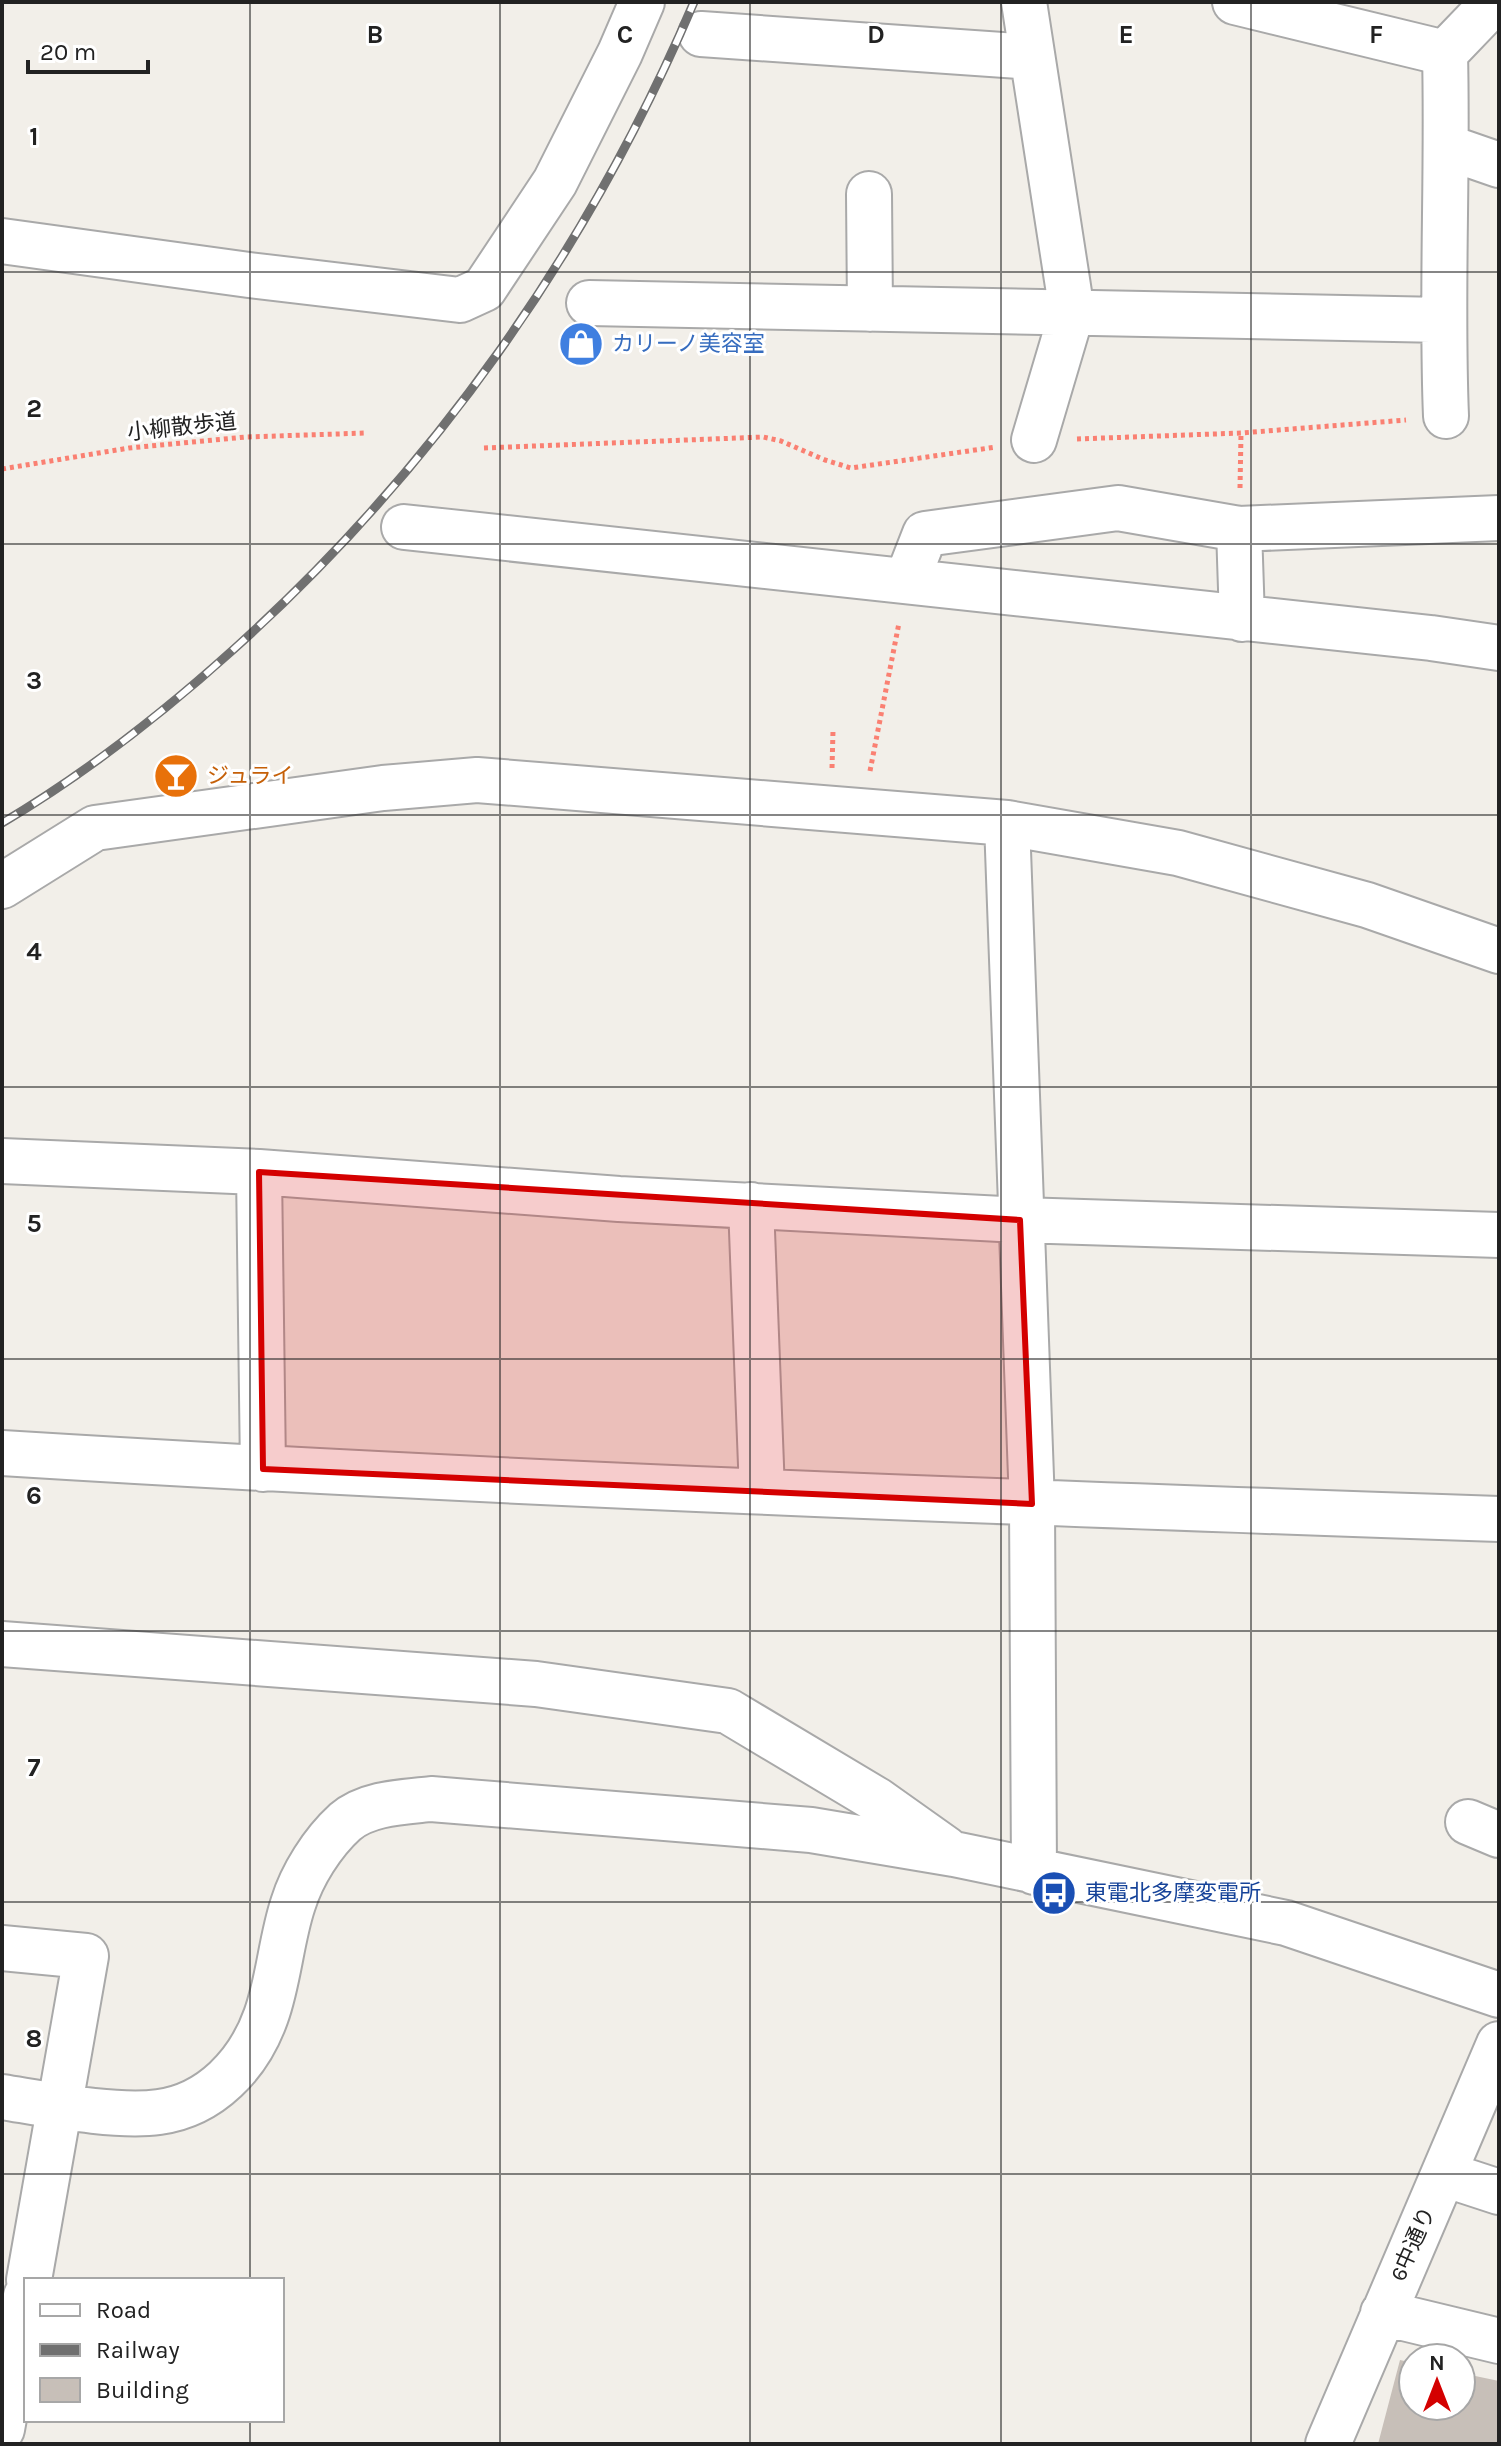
<svg xmlns="http://www.w3.org/2000/svg" width="1501" height="2446" viewBox="0 0 1501 2446" font-family="Karla,'Noto Sans JP',sans-serif">
<rect width="100%" height="100%" fill="#f2efe9"/>
<!-- building -->
<path fill="#c7bfb8" d="M 1400,2360 L 1413,2363 L 1413,2406 L 1461,2406 L 1461,2373 L 1499,2381 L 1499,2444 L 1378,2444 Z"/>
<g fill="none" stroke-linecap="round" stroke-linejoin="round">
<!-- minor casing -->
<g stroke="#a9a9a9" stroke-width="48">
<path id="minor" d="M 1024,2 L 1072,312 L 1034,440
M 1235,2 L 1445,53
M 701,34 L 1032,57
M 1447,147 L 1499,165
M 869,194 L 870,309
M 2,241 L 249,275 L 460,300 L 484,289 L 555,182 L 620,53 L 642,2
M 589,303 L 1443,320
M 1446,416 C 1441,295 1448,174 1445,53 L 1494,2
M 404,527 L 1431,638 L 1499,648
M 1239,529 L 1242,619
M 907,580 L 925,534 L 1118,508 L 1239,529 L 1499,518
M 1007,823 L 1032,1504 L 1034,1872
M 2,886 L 95,828 L 383,788 L 477,780 L 1007,823 L 1178,853 L 1367,905 L 1499,951
M 2,1161 L 259,1172 L 619,1199 L 1020,1220 L 1499,1235
M 259,1172 L 263,1469
M 751,1205 L 762,1491
M 2,1453 C 501,1484 1000,1502 1499,1519
M 2,1644 L 536,1684 L 728,1711 L 877,1800 L 946,1849
M 1468,1822 L 1499,1835
M 2,1948 L 86,1956 L 29,2280
M 2,2097 C 46,2104 116,2118 159,2112 C 211,2105 249,2064 266,2016 C 279,1980 281,1940 293,1904 C 302,1875 322,1843 345,1822 C 367,1803 403,1802 431,1799 L 811,1830 L 954,1854 L 1286,1923 L 1499,1995
M 1444,2174 L 1499,2192
M 1383,2313 L 1499,2341
M 2,2429 L 26,2296
M 1328,2444 L 1499,2044"/>
</g>
<!-- path -->
<path stroke="#fa8072" stroke-width="5" stroke-dasharray="4 4" stroke-linecap="butt" d="M 1077,439 L 1241,433 L 1406,420
M 484,448 L 763,437 L 781,441 L 825,460 L 851,468 L 996,447
M 2,469 L 129,448 L 246,437 L 366,433
M 1240,488 L 1241,434
M 832,768 L 833,731
M 870,771 L 899,623"/>
<!-- minor -->
<use href="#minor" stroke="#fff" stroke-width="44"/>
<!-- rail casing -->
<g stroke="#707070" stroke-width="9">
<path id="rail" d="M 2,823 C 85,774 163,713 234,649 C 434,469 589,249 694,2"/>
</g>
<!-- rail -->
<use href="#rail" stroke="#fff" stroke-width="6" stroke-dasharray="18" stroke-linecap="butt"/>
</g>
<!-- marked area -->
<path fill="#d40000" fill-opacity="0.2" stroke="#d40000" stroke-width="6" stroke-linejoin="round" d="M 259,1172 L 1020,1220 L 1032,1504 L 263,1469 Z"/>
<!-- grid -->
<path fill="none" stroke="#222" stroke-width="2" stroke-opacity="0.55" d="M 250,2 L 250,2280M 500,2 L 500,2444M 750,2 L 750,2444M 1001,2 L 1001,2444M 1251,2 L 1251,2444M 2,272 L 1499,272M 2,544 L 1499,544M 2,815 L 1499,815M 2,1087 L 1499,1087M 2,1359 L 1499,1359M 2,1631 L 1499,1631M 2,1902 L 1499,1902M 2,2174 L 1499,2174M 250,2420 L 250,2444"/>
<!-- icons -->
<defs>
<g id="shop-disc" transform="scale(2.3)"><circle r="9.5" fill="#3f7fe0" stroke="#fff"/><path d="M-5-2.5h2.3a2.7 3.5 0 0 1 5.4 0H5L5.5 6h-11ZM-1.5-2.5h3a1.5 2.3 0 0 0-3 0Z" fill="#fff"/></g>
<g id="bar-disc" transform="scale(2.3)"><circle r="9.5" fill="#e8710a" stroke="#fff"/><path d="M-6-5H6L.8 .8V4.5H3.5V6h-7V4.5H-.8V.8Z" fill="#fff"/></g>
<g id="bus-disc" transform="scale(2.3)"><circle r="9.5" fill="#1a4fb4" stroke="#fff"/><path d="M-5-6H5V4H4V6H2V4H-2V6H-4V4H-5ZM-3.5-4V0h7V-4ZM-3.5 1.2v1.5H-2V1.2ZM2 1.2v1.5H3.5V1.2Z" fill="#fff"/></g>
</defs>
<g fill-rule="evenodd">
<use href="#shop-disc" x="581" y="344"/>
<use href="#bar-disc" x="176" y="776"/>
<use href="#bus-disc" x="1054" y="1893"/>
</g>
<g text-anchor="middle" dominant-baseline="central" stroke-width="6" stroke-linejoin="round" paint-order="stroke">
<!-- shop labels -->
<g font-size="22" fill="#366cbe" stroke="#fff" text-anchor="start">
<text x="612" y="344">カリーノ美容室</text>
</g>
<!-- street labels -->
<g font-size="22" fill="#222" stroke="#fff">
<text transform="translate(182 427) rotate(-6)">小柳散歩道</text>
<text transform="translate(1413 2244) rotate(-66)">6中通り</text>
</g>
<!-- food labels -->
<g font-size="22" fill="#c56008" stroke="#fff" text-anchor="start">
<text x="207" y="776">ジュライ</text>
</g>
<!-- transit labels -->
<g font-size="22" fill="#164399" stroke="#fff" text-anchor="start">
<text x="1085" y="1893">東電北多摩変電所</text>
</g>
</g>
<g font-size="26" text-anchor="middle" font-weight="bold" fill="#222" stroke="#fff" stroke-width="6" stroke-linejoin="round" paint-order="stroke">
<text x="375" y="43">B</text>
<text x="625" y="43">C</text>
<text x="876" y="43">D</text>
<text x="1126" y="43">E</text>
<text x="1376" y="43">F</text>
<text x="34" y="145">1</text>
<text x="34" y="417">2</text>
<text x="34" y="689">3</text>
<text x="34" y="960">4</text>
<text x="34" y="1232">5</text>
<text x="34" y="1504">6</text>
<text x="34" y="1776">7</text>
<text x="34" y="2047">8</text>
</g>
<!-- border -->
<rect width="1501" height="2446" fill="none" stroke="#222222" stroke-width="8"/>
<!-- legend -->
<rect x="24" y="2278" width="260" height="144" fill="#ffffff" stroke="#a7a7a7" stroke-width="2"/>
<rect x="40" y="2304" width="40" height="12" fill="#ffffff" stroke="#a7a7a7" stroke-width="2"/>
<text x="96" y="2318" font-size="24" fill="#222222">Road</text>
<rect x="40" y="2344" width="40" height="12" fill="#707070" stroke="#a7a7a7" stroke-width="2"/>
<text x="96" y="2358" font-size="24" fill="#222222">Railway</text>
<rect x="40" y="2378" width="40" height="24" fill="#c7bfb8" stroke="#a7a7a7" stroke-width="2"/>
<text x="96" y="2398" font-size="24" fill="#222222">Building</text>
<!-- north arrow -->
<g transform="translate(1437 2382)"><circle r="38" fill="#ffffff" stroke="#a7a7a7" stroke-width="2"/>
<path d="M0-6L14 30L0 20L-14 30Z" fill="#d40000"/>
<text y="-12" font-size="22" font-weight="bold" text-anchor="middle" fill="#222222">N</text>
</g>
<!-- scale -->
<path d="M28 60v12h120v-12" fill="none" stroke="#222222" stroke-width="4"/>
<text x="40" y="60" font-size="24" fill="#222222" stroke="#ffffff" stroke-width="6" paint-order="stroke">20 m</text>
</svg>
